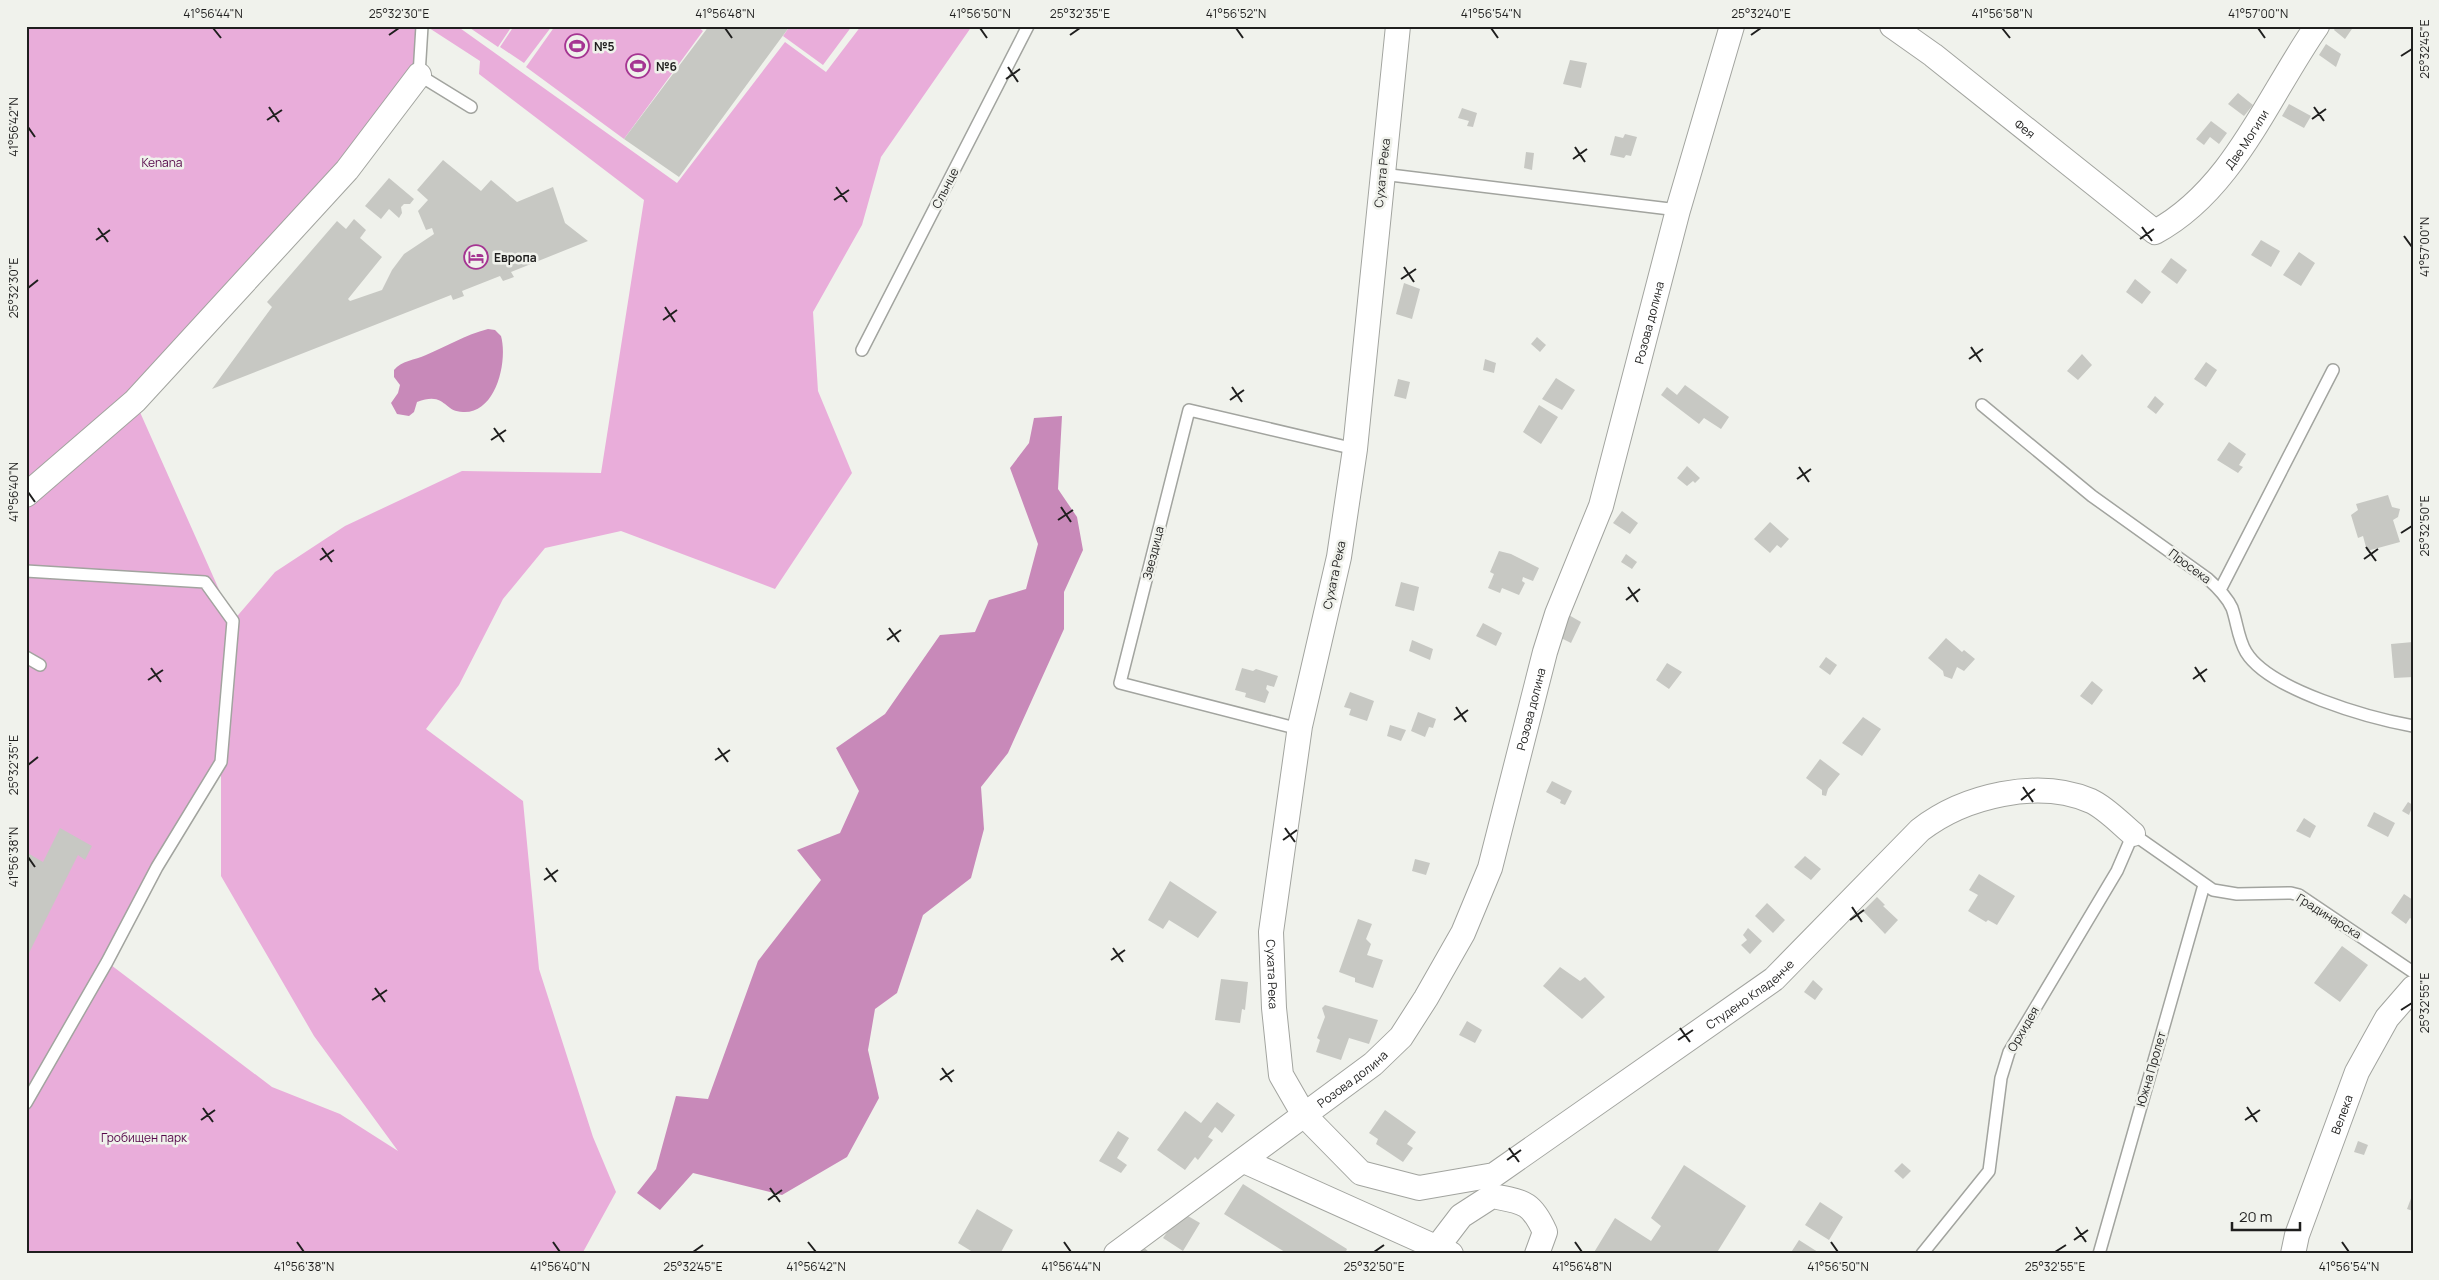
<svg xmlns="http://www.w3.org/2000/svg" width="2439" height="1280" viewBox="0 0 2439 1280" font-family="Manrope,sans-serif">
<rect width="100%" height="100%" fill="#f0f2ec"/>
<!-- green -->
<path fill="#e9adda" d="M 26,26 L 422,26 L 419,75 L 135,401 L 233,621 L 275,572 L 345,526 L 462,471 L 601,473 L 644,200 L 479,74 L 480,61 L 426,26 L 457,26 L 677,183 L 785,42 L 826,72 L 861,26 L 972,26 L 881,157 L 862,225 L 813,312 L 818,391 L 852,473 L 775,589 L 621,531 L 545,548 L 503,599 L 459,685 L 426,729 L 523,801 L 539,969 L 593,1137 L 616,1192 L 582,1254 L 26,1254 L 26,1103 L 107,962 L 272,1087 L 340,1114 L 398,1151 L 314,1036 L 221,876 L 221,763 L 26,1098 Z
M 467,26 L 512,26 L 498,47 Z
M 514,26 L 552,26 L 524,63 L 500,47 Z
M 555,26 L 697,26 L 703,31 L 624,139 L 526,67 Z
M 790,26 L 852,26 L 823,65 L 783,36 Z"/>
<!-- water -->
<path fill="#c889b9" d="M 488,329 L 495,330 L 501,336 C 508,361 496,414 463,412 C 443,412 446,391 417,402 L 414,412 L 409,416 L 397,414 L 391,403 L 398,393 L 400,385 L 394,377 L 394,370 C 401,361 415,360 426,355 C 447,346 465,335 488,329 Z
M 1062,416 L 1058,489 L 1077,517 L 1083,550 L 1064,592 L 1064,629 L 1008,753 L 981,787 L 984,829 L 971,878 L 923,915 L 897,993 L 875,1009 L 868,1050 L 879,1098 L 847,1157 L 782,1195 L 693,1173 L 660,1210 L 637,1193 L 656,1169 L 676,1096 L 708,1099 L 758,961 L 821,880 L 797,850 L 840,833 L 859,791 L 836,748 L 885,714 L 940,635 L 975,632 L 989,600 L 1026,589 L 1038,544 L 1010,468 L 1029,443 L 1034,418 Z"/>
<!-- building -->
<path fill="#c7c8c3" d="M 709,26 L 790,26 L 679,177 L 624,139 Z
M 2336,26 L 2354,26 L 2345,39 L 2334,30 Z
M 2326,44 L 2341,54 L 2336,67 L 2319,55 Z
M 1570,60 L 1587,63 L 1581,88 L 1563,84 Z
M 2238,93 L 2253,105 L 2244,116 L 2228,104 Z
M 2289,104 L 2311,116 L 2304,128 L 2282,116 Z
M 1462,108 L 1477,113 L 1473,127 L 1467,126 L 1469,121 L 1458,118 Z
M 2211,121 L 2227,133 L 2219,144 L 2210,137 L 2204,145 L 2196,139 Z
M 1625,134 L 1637,137 L 1631,156 L 1626,155 L 1624,158 L 1610,155 L 1615,136 L 1623,138 Z
M 1526,152 L 1534,153 L 1532,170 L 1524,168 Z
M 443,160 L 481,191 L 491,180 L 517,202 L 553,187 L 565,223 L 588,241 L 511,272 L 514,277 L 503,281 L 500,276 L 462,291 L 464,296 L 453,300 L 451,295 L 212,389 L 272,307 L 267,302 L 337,221 L 346,229 L 354,219 L 366,230 L 360,238 L 382,257 L 348,299 L 350,301 L 382,290 L 392,270 L 404,254 L 434,234 L 432,228 L 426,230 L 418,211 L 428,200 L 417,190 Z
M 389,178 L 414,199 L 410,204 L 404,204 L 401,207 L 402,213 L 399,218 L 389,209 L 381,219 L 365,206 Z
M 2261,240 L 2280,251 L 2271,267 L 2251,255 Z
M 2299,252 L 2315,263 L 2301,286 L 2283,275 Z
M 2171,258 L 2187,270 L 2177,284 L 2161,272 Z
M 2135,279 L 2151,292 L 2142,304 L 2126,292 Z
M 1404,283 L 1420,289 L 1412,319 L 1396,314 Z
M 1537,337 L 1546,345 L 1540,352 L 1531,344 Z
M 2082,354 L 2092,365 L 2078,380 L 2067,371 Z
M 1485,359 L 1496,363 L 1494,373 L 1483,370 Z
M 2206,362 L 2217,370 L 2206,387 L 2194,379 Z
M 1556,378 L 1575,390 L 1562,410 L 1542,399 Z
M 1398,379 L 1410,382 L 1406,399 L 1394,396 Z
M 1685,385 L 1729,417 L 1721,429 L 1704,418 L 1699,424 L 1661,395 L 1667,387 L 1677,395 Z
M 2155,396 L 2164,404 L 2156,414 L 2147,407 Z
M 1539,405 L 1558,417 L 1541,444 L 1523,432 Z
M 2229,442 L 2246,454 L 2239,465 L 2243,467 L 2238,473 L 2217,460 Z
M 1687,466 L 1700,478 L 1695,483 L 1693,481 L 1687,486 L 1677,478 Z
M 2388,495 L 2392,507 L 2400,509 L 2398,517 L 2393,520 L 2400,542 L 2367,551 L 2363,536 L 2358,538 L 2351,515 L 2358,510 L 2356,504 Z
M 1622,511 L 1638,523 L 1630,534 L 1613,523 Z
M 1770,522 L 1789,539 L 1781,548 L 1777,545 L 1770,553 L 1754,539 Z
M 1499,551 L 1511,554 L 1539,568 L 1533,581 L 1523,577 L 1522,581 L 1525,583 L 1519,595 L 1502,588 L 1500,593 L 1488,588 L 1494,574 L 1490,572 Z
M 1626,554 L 1637,562 L 1632,569 L 1621,562 Z
M 1401,582 L 1419,587 L 1414,611 L 1395,606 Z
M 1567,614 L 1581,622 L 1571,643 L 1557,636 Z
M 1483,623 L 1502,633 L 1496,646 L 1476,636 Z
M 1946,638 L 1962,652 L 1964,650 L 1975,659 L 1964,671 L 1957,667 L 1952,679 L 1944,676 L 1943,671 L 1928,658 Z
M 1412,640 L 1433,649 L 1430,660 L 1409,651 Z
M 2413,642 L 2413,677 L 2394,678 L 2391,644 Z
M 1826,657 L 1837,665 L 1830,675 L 1819,667 Z
M 1667,663 L 1682,672 L 1669,689 L 1656,680 Z
M 1242,668 L 1253,671 L 1256,669 L 1278,676 L 1274,687 L 1267,685 L 1266,689 L 1269,692 L 1265,703 L 1245,697 L 1246,693 L 1235,690 Z
M 2092,681 L 2103,690 L 2092,705 L 2080,696 Z
M 1350,692 L 1374,701 L 1367,721 L 1349,715 L 1351,709 L 1344,707 Z
M 1418,712 L 1436,719 L 1433,728 L 1429,727 L 1425,737 L 1411,731 Z
M 1863,717 L 1881,729 L 1862,756 L 1842,743 Z
M 1390,725 L 1406,730 L 1401,741 L 1387,736 Z
M 1820,759 L 1840,774 L 1828,789 L 1826,796 L 1822,795 L 1822,790 L 1806,778 Z
M 1552,781 L 1572,791 L 1565,805 L 1560,803 L 1561,800 L 1546,792 Z
M 2408,802 L 2413,805 L 2409,815 L 2402,811 Z
M 2374,812 L 2395,823 L 2388,837 L 2367,826 Z
M 2304,818 L 2316,826 L 2310,838 L 2296,831 Z
M 60,828 L 92,846 L 85,860 L 78,855 L 26,959 L 26,852 L 43,862 Z
M 1805,856 L 1821,869 L 1811,880 L 1794,867 Z
M 1415,859 L 1430,863 L 1426,875 L 1412,871 Z
M 1979,874 L 2015,896 L 1997,925 L 1988,920 L 1986,922 L 1968,911 L 1978,895 L 1969,890 Z
M 1170,881 L 1217,912 L 1198,938 L 1169,920 L 1163,929 L 1148,920 Z
M 2404,894 L 2413,900 L 2413,920 L 2410,918 L 2406,924 L 2391,913 Z
M 1877,897 L 1885,905 L 1883,906 L 1898,920 L 1885,934 L 1863,911 Z
M 1767,903 L 1785,920 L 1773,933 L 1755,916 Z
M 1358,919 L 1372,924 L 1366,939 L 1371,944 L 1367,955 L 1383,960 L 1373,988 L 1355,982 L 1355,978 L 1339,972 Z
M 1748,928 L 1762,941 L 1750,954 L 1741,945 L 1747,940 L 1743,935 Z
M 2342,946 L 2368,965 L 2340,1002 L 2314,983 Z
M 1560,967 L 1580,981 L 1585,977 L 1605,997 L 1582,1019 L 1543,986 Z
M 1221,979 L 1248,982 L 1245,1010 L 1242,1009 L 1240,1023 L 1215,1020 Z
M 1813,980 L 1823,989 L 1815,1000 L 1804,992 Z
M 1325,1005 L 1378,1020 L 1369,1044 L 1349,1038 L 1341,1060 L 1316,1052 L 1320,1040 L 1317,1038 L 1325,1017 L 1322,1008 Z
M 1467,1021 L 1482,1030 L 1475,1043 L 1459,1035 Z
M 1217,1102 L 1235,1115 L 1222,1133 L 1215,1127 L 1208,1137 L 1213,1140 L 1198,1160 L 1195,1157 L 1185,1170 L 1157,1150 L 1185,1111 L 1201,1123 Z
M 1385,1110 L 1416,1132 L 1407,1144 L 1413,1148 L 1403,1162 L 1376,1144 L 1378,1139 L 1369,1133 Z
M 1118,1131 L 1129,1138 L 1117,1158 L 1127,1165 L 1121,1173 L 1099,1161 Z
M 2358,1141 L 2368,1145 L 2364,1155 L 2354,1152 Z
M 1902,1163 L 1911,1171 L 1903,1179 L 1894,1171 Z
M 1684,1165 L 1746,1206 L 1716,1254 L 1593,1254 L 1615,1218 L 1651,1241 L 1661,1226 L 1651,1218 Z
M 1243,1184 L 1347,1249 L 1345,1254 L 1288,1254 L 1224,1214 Z
M 2413,1193 L 2413,1211 L 2407,1209 Z
M 1820,1202 L 1843,1217 L 1829,1240 L 1805,1225 Z
M 977,1209 L 1013,1230 L 1000,1254 L 976,1254 L 958,1243 Z
M 1181,1212 L 1200,1223 L 1183,1251 L 1163,1238 Z
M 1799,1240 L 1821,1254 L 1790,1254 Z
M 1138,1242 L 1151,1254 L 1123,1254 Z"/>
<g fill="none" stroke-linecap="round" stroke-linejoin="round">
<!-- service casing -->
<g stroke="#a2a49f" stroke-width="14">
<path id="service" d="M 422,26 L 419,75 L 471,107
M 1382,174 L 1678,210
M 862,350 L 1028,26
M 1982,405 L 2092,496 L 2208,579 C 2217,587 2227,597 2232,608 C 2237,622 2238,639 2246,652 C 2269,690 2369,718 2413,726
M 26,571 L 205,582 L 233,621 L 221,762 L 157,867 L 107,962 L 26,1103
M 2220,590 L 2333,370
M 26,657 L 40,665
M 1299,729 L 1120,683 L 1189,410 L 1355,449
M 1922,1254 L 1989,1171 L 2001,1078 L 2009,1052 L 2117,871 L 2133,834 L 2213,890 L 2237,894 L 2291,893 L 2299,895 L 2413,972
M 2099,1254 L 2204,885"/>
</g>
<!-- minor casing -->
<g stroke="#a2a49f" stroke-width="26">
<g id="minor">
<path id="s1" d="M 1398,26 L 1355,449 L 1339,557 L 1300,726 L 1271,932 L 1274,1008 L 1281,1075 L 1304,1115 L 1361,1173 L 1419,1188 L 1494,1175 L 1774,979 L 1920,830 C 1964,796 2038,778 2091,801 C 2106,808 2120,823 2133,834"/>
<path id="s2" d="M 1892,26 L 1933,55 L 2155,232 C 2233,190 2268,96 2317,26"/>
<path d="M 26,495 L 135,401 L 347,170 L 419,75"/>
<path d="M 1244,1161 L 1451,1254"/>
<path id="s3" d="M 1116,1254 L 1373,1064 L 1401,1037 L 1426,998 L 1463,933 L 1490,868 L 1545,652 L 1557,614 L 1601,506 L 1678,210 L 1732,26"/>
<path d="M 1432,1254 L 1461,1216 L 1492,1196 C 1523,1202 1531,1201 1545,1232 L 1537,1254"/>
<path id="s4" d="M 2293,1254 L 2297,1235 L 2357,1072 L 2387,1018 L 2413,988"/>
</g>
</g>
<!-- service -->
<use href="#service" stroke="#fff" stroke-width="11"/>
<!-- minor -->
<use href="#minor" stroke="#fff" stroke-width="24"/>
</g>
<!-- ticks -->
<path fill="none" stroke="#1f1f1e" stroke-width="2" d="M 213,28 L 221,38M 725,28 L 732,38M 980,28 L 987,38M 1236,28 L 1243,38M 1491,28 L 1498,38M 2002,28 L 2010,38M 2258,28 L 2265,38M 389,35 L 399,28M 1070,35 L 1080,28M 1751,35 L 1761,28M 2401,56 L 2412,49M 1008,67 L 1018,82M 1006,79 L 1020,69M 269,107 L 279,122M 2314,107 L 2324,121M 2312,119 L 2326,109M 267,120 L 282,110M 28,127 L 35,137M 1575,147 L 1585,162M 1573,159 L 1587,149M 836,187 L 847,202M 834,200 L 849,190M 2142,227 L 2152,241M 98,228 L 108,242M 2404,236 L 2412,247M 2140,239 L 2154,229M 96,240 L 110,230M 1404,267 L 1414,282M 1401,279 L 1416,269M 28,288 L 38,280M 665,307 L 675,322M 663,320 L 677,310M 1971,347 L 1981,362M 1969,359 L 1983,349M 1232,387 L 1242,402M 1230,400 L 1244,390M 494,428 L 504,442M 491,440 L 506,430M 1799,467 L 1809,482M 1797,479 L 1811,469M 28,492 L 35,502M 1061,507 L 1071,522M 1058,520 L 1073,510M 2401,533 L 2412,526M 2366,547 L 2376,561M 322,548 L 332,562M 2364,559 L 2378,549M 320,560 L 334,550M 1628,587 L 1638,602M 1626,600 L 1640,589M 889,628 L 899,642M 887,640 L 901,630M 2195,667 L 2205,682M 151,668 L 161,682M 2193,679 L 2207,669M 148,680 L 163,670M 1456,707 L 1466,722M 1454,720 L 1468,710M 718,748 L 728,762M 715,760 L 730,750M 28,765 L 38,757M 2023,787 L 2033,802M 2021,800 L 2035,789M 1285,828 L 1295,842M 1283,840 L 1297,830M 28,857 L 35,867M 546,868 L 556,882M 544,880 L 558,870M 1852,907 L 1862,922M 1850,920 L 1864,910M 1113,948 L 1123,962M 1111,960 L 1125,950M 375,988 L 385,1002M 372,1000 L 387,990M 2401,1010 L 2412,1003M 1680,1028 L 1690,1042M 1678,1040 L 1693,1030M 942,1068 L 952,1082M 940,1080 L 954,1070M 2247,1107 L 2257,1122M 203,1108 L 213,1122M 201,1120 L 215,1110M 2245,1120 L 2260,1110M 1509,1148 L 1519,1162M 1507,1160 L 1521,1150M 770,1188 L 780,1202M 768,1200 L 782,1190M 2076,1227 L 2086,1242M 2074,1240 L 2088,1230M 297,1242 L 304,1252M 553,1242 L 560,1252M 808,1242 L 816,1252M 1064,1242 L 1071,1252M 1575,1242 L 1582,1252M 1831,1242 L 1838,1252M 2342,1242 L 2349,1252M 693,1252 L 703,1245M 1374,1252 L 1384,1245M 2055,1252 L 2066,1245"/>
<!-- icons -->
<defs>
<g id="stadium-ring" transform="scale(1.25)"><circle r="9.5" fill="#f0f2ec" stroke="#a53592" stroke-width="1.5"/><path d="M0-5a6.5 5 0 1 0 0 10a6.5 5 0 1 0 0-10ZM-3.5-1.8h7v3.6h-7Z" fill="#a53592"/></g>
<g id="hotel-ring" transform="scale(1.25)"><circle r="9.5" fill="#f0f2ec" stroke="#a53592" stroke-width="1.5"/><path d="M-6-4.5h1.5V1H6V5H4.5V3h-9V5H-6ZM-4 0a1.8 1.8 0 1 1 3.6 0ZM.5 0V-2.5h3Q6-2.5 6 0Z" fill="#a53592"/></g>
</defs>
<g fill-rule="evenodd">
<use href="#stadium-ring" x="577" y="46"/>
<use href="#stadium-ring" x="638" y="66"/>
<use href="#hotel-ring" x="476" y="257"/>
</g>
<g text-anchor="middle" dominant-baseline="central" stroke-width="5" stroke-linejoin="round" paint-order="stroke">
<!-- poi labels -->
<g font-size="12" font-weight="bold" fill="#1f1f1e" stroke="#f0f2ec" text-anchor="start">
<text x="594" y="46">№5</text>
<text x="656" y="66">№6</text>
<text x="494" y="257">Европа</text>
</g>
<!-- street labels -->
<g font-size="12" fill="#1f1f1e" stroke="#f0f2ec">
<text stroke="none"><textPath href="#s2" startOffset="168">Фея</textPath></text>
<text stroke="none"><textPath href="#s2" startOffset="466">Две Могили</textPath></text>
<text transform="translate(1382 173) rotate(-84)">Сухата Река</text>
<text transform="translate(945 188) rotate(-63)">Слънце</text>
<text stroke="none"><textPath href="#s3" startOffset="1119">Розова долина</textPath></text>
<text transform="translate(1153 553) rotate(-76)">Звездица</text>
<text transform="translate(2190 566) rotate(37)">Просека</text>
<text transform="translate(1334 575) rotate(-78)">Сухата Река</text>
<text stroke="none"><textPath href="#s3" startOffset="714">Розова долина</textPath></text>
<text transform="translate(2329 916) rotate(32)">Градинарска</text>
<text stroke="none"><textPath href="#s1" startOffset="958">Сухата Река</textPath></text>
<text stroke="none"><textPath href="#s1" startOffset="1636">Студено Кладенче</textPath></text>
<text transform="translate(2023 1029) rotate(-60)">Орхидея</text>
<text transform="translate(2151 1069) rotate(-74)">Южна Пролет</text>
<text stroke="none"><textPath href="#s3" startOffset="294">Розова долина</textPath></text>
<text stroke="none"><textPath href="#s4" startOffset="148">Велека</textPath></text>
</g>
<!-- park labels -->
<g font-size="12" fill="#56084a" stroke="#f0f2ec">
<text x="162" y="162">Kenana</text>
<text x="144" y="1137">Гробищен парк</text>
</g>
</g>
<!-- border -->
<rect width="2439" height="1280" fill="none" stroke="#f0f2ec" stroke-width="55"/>
<!-- scale -->
<path d="M2232 1222v8h68v-8" fill="none" stroke="#1f1f1e" stroke-width="2.5"/>
<text x="2239" y="1222" font-size="15" fill="#1f1f1e" stroke="#f0f2ec" stroke-width="4" paint-order="stroke">20 m</text>
<rect x="28" y="28" width="2384" height="1224" fill="none" stroke="#1f1f1e" stroke-width="2"/>
<g font-size="12" text-anchor="middle" fill="#1f1f1e">
<text x="213" y="18">41°56'44"N</text>
<text x="399" y="18">25°32'30"E</text>
<text x="725" y="18">41°56'48"N</text>
<text x="980" y="18">41°56'50"N</text>
<text x="1080" y="18">25°32'35"E</text>
<text x="1236" y="18">41°56'52"N</text>
<text x="1491" y="18">41°56'54"N</text>
<text x="1761" y="18">25°32'40"E</text>
<text x="2002" y="18">41°56'58"N</text>
<text x="2258" y="18">41°57'00"N</text>
<text transform="translate(2425 49) rotate(-90)" y="4">25°32'45"E</text>
<text transform="translate(14 127) rotate(-90)" y="4">41°56'42"N</text>
<text transform="translate(2425 247) rotate(-90)" y="4">41°57'00"N</text>
<text transform="translate(14 288) rotate(-90)" y="4">25°32'30"E</text>
<text transform="translate(14 492) rotate(-90)" y="4">41°56'40"N</text>
<text transform="translate(2425 526) rotate(-90)" y="4">25°32'50"E</text>
<text transform="translate(14 765) rotate(-90)" y="4">25°32'35"E</text>
<text transform="translate(14 857) rotate(-90)" y="4">41°56'38"N</text>
<text transform="translate(2425 1003) rotate(-90)" y="4">25°32'55"E</text>
<text x="304" y="1271">41°56'38"N</text>
<text x="560" y="1271">41°56'40"N</text>
<text x="693" y="1271">25°32'45"E</text>
<text x="816" y="1271">41°56'42"N</text>
<text x="1071" y="1271">41°56'44"N</text>
<text x="1374" y="1271">25°32'50"E</text>
<text x="1582" y="1271">41°56'48"N</text>
<text x="1838" y="1271">41°56'50"N</text>
<text x="2055" y="1271">25°32'55"E</text>
<text x="2349" y="1271">41°56'54"N</text>
</g>
</svg>
